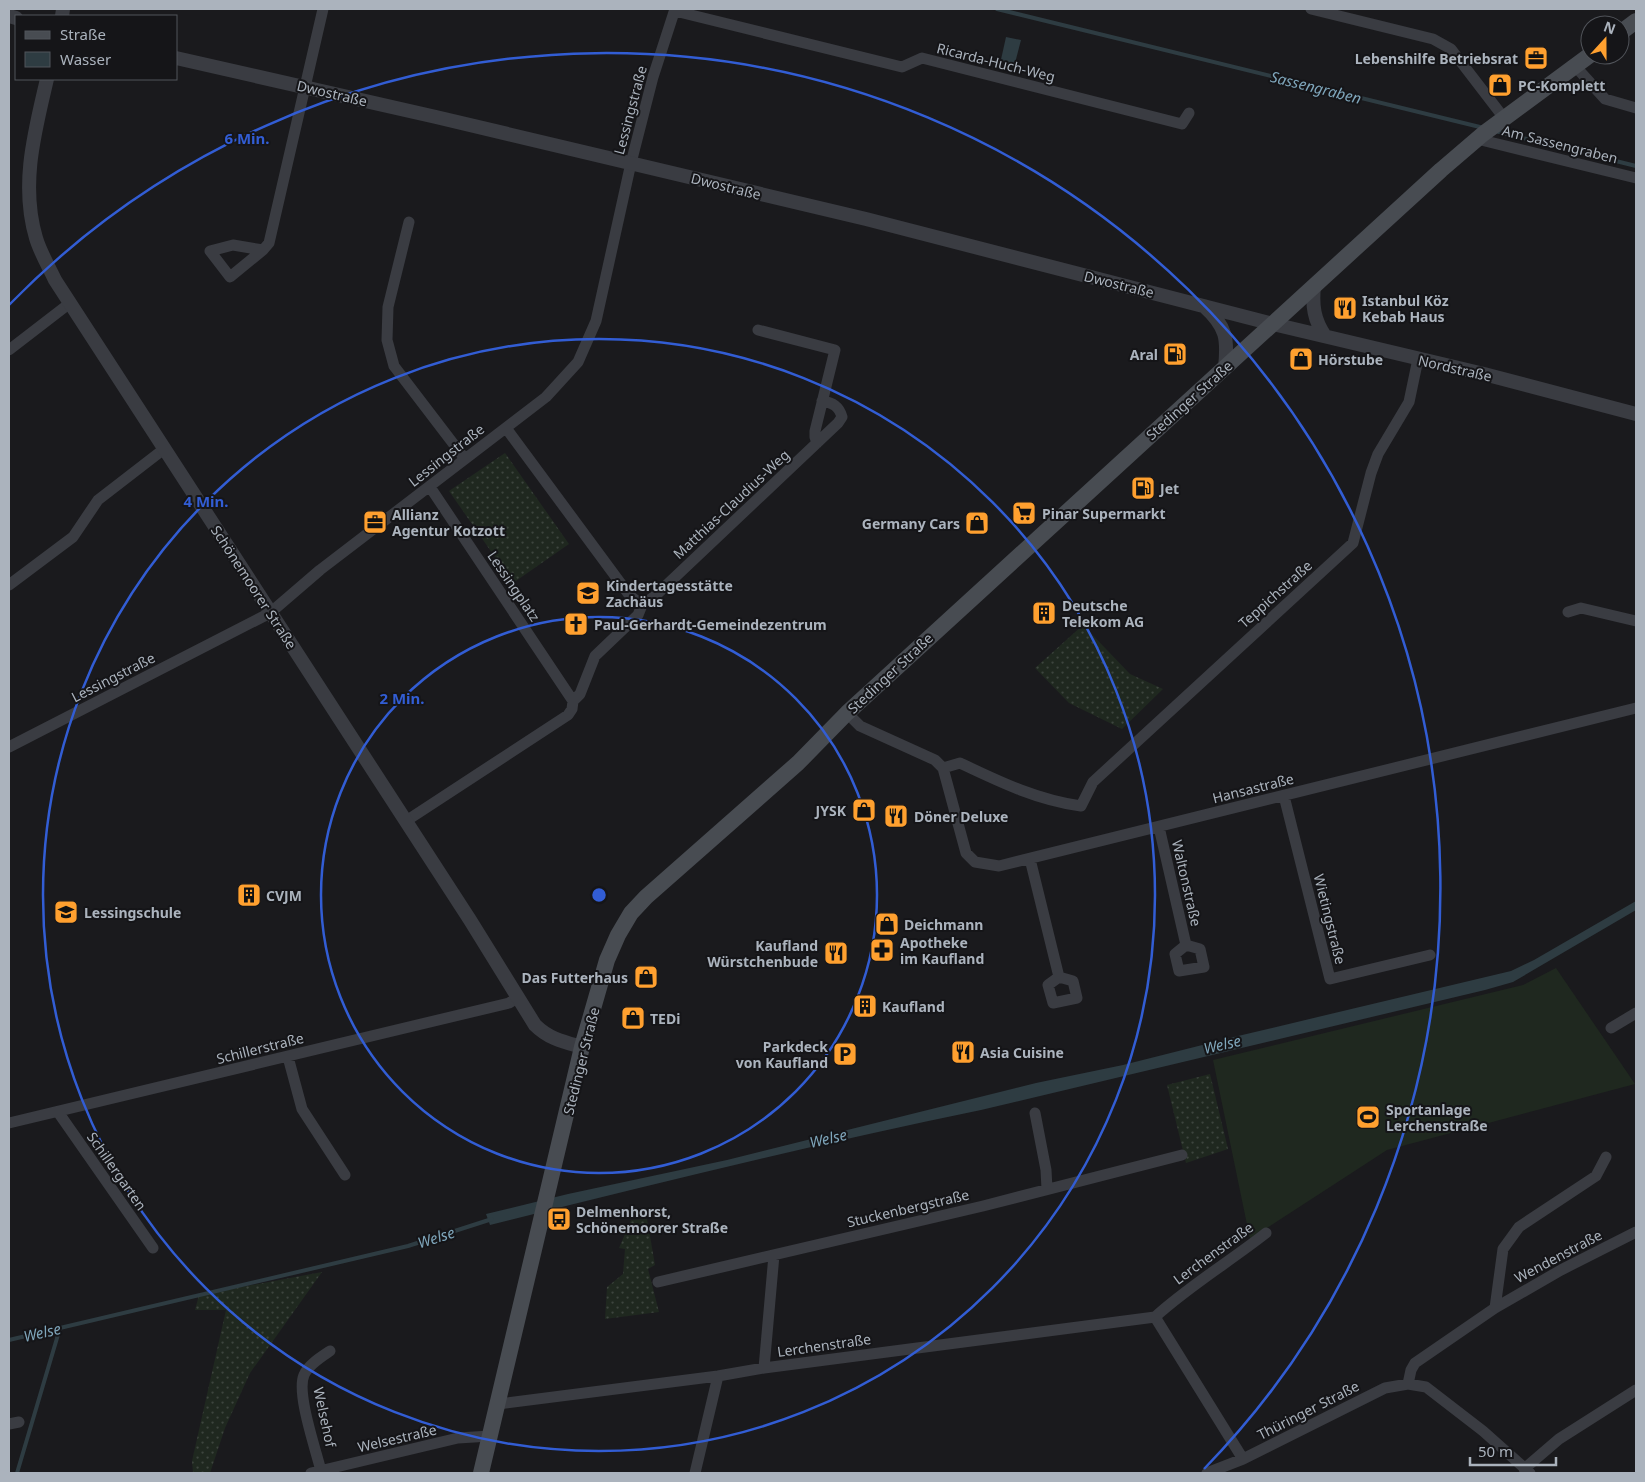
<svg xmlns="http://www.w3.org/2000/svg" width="1645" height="1482" viewBox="0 0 1645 1482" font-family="'Noto Sans',sans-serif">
<defs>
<pattern id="grass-dots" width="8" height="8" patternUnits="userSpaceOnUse" patternTransform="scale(1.25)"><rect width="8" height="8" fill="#1f281f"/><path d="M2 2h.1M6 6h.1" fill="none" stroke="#3d453e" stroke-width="1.8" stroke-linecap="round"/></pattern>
</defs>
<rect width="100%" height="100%" fill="#1a1a1d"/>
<!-- grass -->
<path fill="url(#grass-dots)" d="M 505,453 L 569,544 L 513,583 L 449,491 Z
M 1083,625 L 1130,674 L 1163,689 L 1122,729 L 1069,703 L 1035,668 Z
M 1210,1074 L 1228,1149 L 1186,1163 L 1167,1085 Z
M 647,1219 L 655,1265 L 648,1269 L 659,1312 L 605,1319 L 607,1287 L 623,1274 L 625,1249 L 619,1248 L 631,1220 Z
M 322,1272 L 250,1373 L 225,1428 L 210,1473 L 193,1473 L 192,1461 L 226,1310 L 195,1310 L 199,1295 Z"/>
<!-- pitch -->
<path fill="#1f281f" d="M 1556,968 L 1635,1084 L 1387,1150 L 1250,1239 L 1213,1060 L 1523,985 Z"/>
<!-- water -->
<path fill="#2e3c42" d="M 1006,37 L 1021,40 L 1014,67 L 1000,64 Z
M 1636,901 L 1636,910 L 1513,982 L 1485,990 L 981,1110 C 816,1144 653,1184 490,1225 L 486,1214 L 568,1194 L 727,1160 L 1036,1083 L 1123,1065 L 1238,1036 L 1511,971 L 1534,960 Z"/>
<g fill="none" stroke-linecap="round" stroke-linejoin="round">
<!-- stream -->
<path stroke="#2e3c42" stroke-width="4" d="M 997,9 L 1484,128
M 1495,131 L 1636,166
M 9,1340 L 408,1246 L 492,1219
M 17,1473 L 60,1328"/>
<!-- minor -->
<path stroke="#3a3c42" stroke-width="11" d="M 1311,9 L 1433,39 L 1451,49 L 1504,118
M 675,11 L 902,67 L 922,58 L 1182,124 L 1189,113
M 1575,66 L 1605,99 L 1636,108
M 1477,139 L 1636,178
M 409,222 L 388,307 L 387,340 L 394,366 L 465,459
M 263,250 L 233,245 L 210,251 L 230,277 L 263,250 L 269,243 L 323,9
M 758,330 L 835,350 L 815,431 L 815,437 L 817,443
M 9,350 L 70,303
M 506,428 L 630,596 L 642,605
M 430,487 L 573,701
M 9,585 L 73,537 L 98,500 L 164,449
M 1568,612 L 1581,608 L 1636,621
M 847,713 L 860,726 L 935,760 L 943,768 L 966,853 L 975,862 L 999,866 L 1636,708
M 9,747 L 270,613 L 320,570 L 546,397 L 578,362 L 596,321 L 631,163 L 653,77 L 675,9
M 943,768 L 960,763 C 1000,782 1037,800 1081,806 L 1093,782 L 1353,543 L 1371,473 L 1378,454 L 1409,402 L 1418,359
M 1284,796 L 1330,979 L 1430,955
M 406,821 L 568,715 L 572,709 L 573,701 L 580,694 L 595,656 L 638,615 L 642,605 L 655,596 L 838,423 L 842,417 C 839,406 833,403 822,401
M 1159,827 L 1186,945 L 1175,954 L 1179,971 L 1204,967 L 1200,949 L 1186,945
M 1030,859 L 1059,977 L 1048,985 L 1053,1003 L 1077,998 L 1073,981 L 1059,977
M 1611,1028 L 1636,1013
M 288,1057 L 302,1109 L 345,1175
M 58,1112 L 153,1248
M 1035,1113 L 1046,1170 L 1047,1189
M 9,1123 L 509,1003 L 517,998
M 658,1282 L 983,1206 L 1182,1155
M 1495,1308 L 1503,1249 L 1519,1227 L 1596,1176 L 1606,1157
M 1155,1317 L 1243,1459
M 764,1368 L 774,1255
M 1408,1384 L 1411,1370 L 1415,1363 L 1495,1308 L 1561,1270 L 1636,1232
M 498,1404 L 718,1376 L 764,1368 L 1155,1317 C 1189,1286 1229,1262 1266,1233
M 9,1424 L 19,1422
M 1524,1469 L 1559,1439 L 1636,1390
M 321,1471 C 316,1450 296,1393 304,1375 C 308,1365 321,1357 330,1351
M 311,1473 L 458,1438 L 490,1436
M 695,1473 L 718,1376
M 1207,1473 L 1243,1459 L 1385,1388 L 1408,1384 L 1426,1387 L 1483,1431 L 1530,1473"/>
<!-- tertiary -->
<path stroke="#3a3c42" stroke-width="14" d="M 9,16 L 16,18
M 62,16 L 63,9
M 176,58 L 436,117 L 866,219 L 1273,324 L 1484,374 L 1636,414
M 47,79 C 35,131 20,184 36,238 C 40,252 49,267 55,280 L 470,920 L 535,1025 C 549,1039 564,1042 582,1047
M 1314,286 C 1312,306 1314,320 1325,336
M 1204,306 C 1227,327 1228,339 1225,368"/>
<!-- secondary -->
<path stroke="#484c52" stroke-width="16" d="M 1620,33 L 1636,21
M 481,1473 L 582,1047 L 607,960 L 618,935 L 631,913 L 646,897 L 798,763 L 847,713 L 1441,170 L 1483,134 L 1590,55"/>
</g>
<!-- distance rings -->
<g fill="none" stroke="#325dd4" stroke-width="2.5">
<circle cx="599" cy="895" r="278"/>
<circle cx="599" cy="895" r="556"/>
<path d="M9 305A834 834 0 0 1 1204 1469"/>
</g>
<!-- icons -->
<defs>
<g id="office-square" transform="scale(1.25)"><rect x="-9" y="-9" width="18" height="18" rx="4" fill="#ffa02f" stroke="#151518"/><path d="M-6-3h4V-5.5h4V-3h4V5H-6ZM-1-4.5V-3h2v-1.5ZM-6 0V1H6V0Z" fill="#111"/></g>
<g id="shop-square" transform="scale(1.25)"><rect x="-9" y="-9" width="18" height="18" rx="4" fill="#ffa02f" stroke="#151518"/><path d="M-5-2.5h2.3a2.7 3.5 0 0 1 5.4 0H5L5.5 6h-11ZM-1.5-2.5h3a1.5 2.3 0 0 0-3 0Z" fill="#111"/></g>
<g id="restaurant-square" transform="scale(1.25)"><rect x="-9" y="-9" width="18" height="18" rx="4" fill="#ffa02f" stroke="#151518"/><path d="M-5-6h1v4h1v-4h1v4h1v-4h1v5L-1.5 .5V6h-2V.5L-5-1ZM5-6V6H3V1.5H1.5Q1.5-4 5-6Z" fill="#111"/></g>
<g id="fuel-square" transform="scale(1.25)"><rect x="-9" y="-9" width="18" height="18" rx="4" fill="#ffa02f" stroke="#151518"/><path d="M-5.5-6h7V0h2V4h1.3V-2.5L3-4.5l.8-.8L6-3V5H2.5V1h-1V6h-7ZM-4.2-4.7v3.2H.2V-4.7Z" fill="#111"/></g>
<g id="supermarket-square" transform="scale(1.25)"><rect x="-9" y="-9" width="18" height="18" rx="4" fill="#ffa02f" stroke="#151518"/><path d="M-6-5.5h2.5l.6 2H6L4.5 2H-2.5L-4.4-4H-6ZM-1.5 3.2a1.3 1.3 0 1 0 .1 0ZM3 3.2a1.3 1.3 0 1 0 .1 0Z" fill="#111"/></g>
<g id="school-square" transform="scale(1.25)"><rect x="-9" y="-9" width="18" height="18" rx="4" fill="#ffa02f" stroke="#151518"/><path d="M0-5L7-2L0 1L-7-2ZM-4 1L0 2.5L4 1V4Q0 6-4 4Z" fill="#111"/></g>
<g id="building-square" transform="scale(1.25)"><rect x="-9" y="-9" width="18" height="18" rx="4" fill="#ffa02f" stroke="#151518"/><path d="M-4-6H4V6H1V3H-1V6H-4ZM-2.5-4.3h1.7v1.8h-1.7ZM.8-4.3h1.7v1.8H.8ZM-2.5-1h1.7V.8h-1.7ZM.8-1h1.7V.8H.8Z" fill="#111"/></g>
<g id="church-square" transform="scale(1.25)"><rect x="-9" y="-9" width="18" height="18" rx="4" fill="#ffa02f" stroke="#151518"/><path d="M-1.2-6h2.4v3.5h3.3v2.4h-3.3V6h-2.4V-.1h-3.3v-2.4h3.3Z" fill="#111"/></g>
<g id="pharmacy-square" transform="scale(1.25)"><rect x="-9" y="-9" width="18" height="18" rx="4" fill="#ffa02f" stroke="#151518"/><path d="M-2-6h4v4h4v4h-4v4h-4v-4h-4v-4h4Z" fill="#111"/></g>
<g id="parking-square" transform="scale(1.25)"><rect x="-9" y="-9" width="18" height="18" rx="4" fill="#ffa02f" stroke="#151518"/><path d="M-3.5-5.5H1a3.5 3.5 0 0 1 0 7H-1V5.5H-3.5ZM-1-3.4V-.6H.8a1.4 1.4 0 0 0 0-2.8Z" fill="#111"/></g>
<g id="stadium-square" transform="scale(1.25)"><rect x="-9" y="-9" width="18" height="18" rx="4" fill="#ffa02f" stroke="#151518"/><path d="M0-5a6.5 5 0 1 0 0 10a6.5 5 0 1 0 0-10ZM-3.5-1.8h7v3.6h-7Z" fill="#111"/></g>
<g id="bus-square" transform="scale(1.25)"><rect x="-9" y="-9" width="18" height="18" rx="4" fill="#ffa02f" stroke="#151518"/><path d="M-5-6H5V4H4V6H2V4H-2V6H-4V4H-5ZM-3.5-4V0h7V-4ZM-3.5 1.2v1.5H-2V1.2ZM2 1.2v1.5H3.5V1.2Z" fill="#111"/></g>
</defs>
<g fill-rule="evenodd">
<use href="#office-square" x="1536" y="58"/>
<use href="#shop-square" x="1500" y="85"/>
<use href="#restaurant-square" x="1345" y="308"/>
<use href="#fuel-square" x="1175" y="354"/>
<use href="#shop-square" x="1301" y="359"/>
<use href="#fuel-square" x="1143" y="488"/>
<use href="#supermarket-square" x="1024" y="513"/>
<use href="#office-square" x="375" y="522"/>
<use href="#shop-square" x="977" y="523"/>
<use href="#school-square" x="588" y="593"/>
<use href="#building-square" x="1044" y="613"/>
<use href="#church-square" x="576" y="624"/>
<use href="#shop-square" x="864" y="810"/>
<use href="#restaurant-square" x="896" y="816"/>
<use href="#building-square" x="249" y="895"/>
<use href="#school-square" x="66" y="912"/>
<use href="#shop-square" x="887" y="924"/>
<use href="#pharmacy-square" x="882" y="950"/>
<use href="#restaurant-square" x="836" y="953"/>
<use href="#shop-square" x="646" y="977"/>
<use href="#building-square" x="865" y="1006"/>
<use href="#shop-square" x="633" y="1018"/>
<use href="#restaurant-square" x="963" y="1052"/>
<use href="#parking-square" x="845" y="1054"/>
<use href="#stadium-square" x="1368" y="1117"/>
<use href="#bus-square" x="559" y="1219"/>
</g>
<g text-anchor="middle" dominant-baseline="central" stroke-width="4" stroke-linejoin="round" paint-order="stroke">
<!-- poi labels -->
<g font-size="14" font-weight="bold" fill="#abb3bd" stroke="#151518" text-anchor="start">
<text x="1518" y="58" text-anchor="end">Lebenshilfe Betriebsrat</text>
<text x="1518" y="85">PC-Komplett</text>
<text x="1362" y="300">Istanbul Köz<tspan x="1362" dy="16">Kebab Haus</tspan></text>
<text x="1158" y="354" text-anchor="end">Aral</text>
<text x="1318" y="359">Hörstube</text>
<text x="1160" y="488">Jet</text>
<text x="1042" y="513">Pinar Supermarkt</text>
<text x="392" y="514">Allianz<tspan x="392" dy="16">Agentur Kotzott</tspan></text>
<text x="960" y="523" text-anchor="end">Germany Cars</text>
<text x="606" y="585">Kindertagesstätte<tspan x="606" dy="16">Zachäus</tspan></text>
<text x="1062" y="605">Deutsche<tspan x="1062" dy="16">Telekom AG</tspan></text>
<text x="594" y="624">Paul-Gerhardt-Gemeindezentrum</text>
<text x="846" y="810" text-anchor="end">JYSK</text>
<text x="914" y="816">Döner Deluxe</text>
<text x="266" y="895">CVJM</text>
<text x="84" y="912">Lessingschule</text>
<text x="904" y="924">Deichmann</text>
<text x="900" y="942">Apotheke<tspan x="900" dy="16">im Kaufland</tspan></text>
<text x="818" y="945" text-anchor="end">Kaufland<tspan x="818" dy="16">Würstchenbude</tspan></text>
<text x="628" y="977" text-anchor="end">Das Futterhaus</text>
<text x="882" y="1006">Kaufland</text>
<text x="650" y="1018">TEDi</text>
<text x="828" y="1046" text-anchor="end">Parkdeck<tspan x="828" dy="16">von Kaufland</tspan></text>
<text x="980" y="1052">Asia Cuisine</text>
<text x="1386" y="1109">Sportanlage<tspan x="1386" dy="16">Lerchenstraße</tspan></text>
<text x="576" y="1211">Delmenhorst,<tspan x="576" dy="16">Schönemoorer Straße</tspan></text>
</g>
<!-- street labels -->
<g font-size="14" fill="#abb3bd" stroke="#151518">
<text transform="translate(996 62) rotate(14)">Ricarda-Huch-Weg</text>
<text transform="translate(332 93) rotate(13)">Dwostraße</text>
<text transform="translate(630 110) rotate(-75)">Lessingstraße</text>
<text transform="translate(1560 144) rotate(14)">Am Sassengraben</text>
<text transform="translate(726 186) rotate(14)">Dwostraße</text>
<text transform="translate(1119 284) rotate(14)">Dwostraße</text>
<text transform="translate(1455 368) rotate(13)">Nordstraße</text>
<text transform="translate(1189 400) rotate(-42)">Stedinger Straße</text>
<text transform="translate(446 455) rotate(-38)">Lessingstraße</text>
<text transform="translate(731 504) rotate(-43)">Matthias-Claudius-Weg</text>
<text transform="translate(514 586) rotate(56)">Lessingplatz</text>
<text transform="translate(254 587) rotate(57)">Schönemoorer Straße</text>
<text transform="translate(1275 594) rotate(-42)">Teppichstraße</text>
<text transform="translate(890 673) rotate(-43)">Stedinger Straße</text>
<text transform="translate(113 677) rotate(-27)">Lessingstraße</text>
<text transform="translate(1253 788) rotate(-14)">Hansastraße</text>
<text transform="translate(1187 883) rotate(77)">Waltonstraße</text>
<text transform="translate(1330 919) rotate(76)">Wietingstraße</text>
<text transform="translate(260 1048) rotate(-14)">Schillerstraße</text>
<text transform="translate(581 1061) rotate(-76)">Stedinger Straße</text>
<text transform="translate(117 1171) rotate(55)">Schillergarten</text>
<text transform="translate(908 1208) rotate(-13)">Stuckenbergstraße</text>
<text transform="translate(1213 1253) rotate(-36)">Lerchenstraße</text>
<text transform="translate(1558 1256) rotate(-28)">Wendenstraße</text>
<text transform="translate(824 1345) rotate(-8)">Lerchenstraße</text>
<text transform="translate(1308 1410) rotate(-27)">Thüringer Straße</text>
<text transform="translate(325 1417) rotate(78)">Welsehof</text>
<text transform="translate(397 1438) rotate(-13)">Welsestraße</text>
</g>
<!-- water labels -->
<g font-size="15" font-style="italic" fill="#7fa6bb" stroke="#151518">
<text transform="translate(1316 87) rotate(14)">Sassengraben</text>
<text transform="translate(1222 1044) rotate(-13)">Welse</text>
<text transform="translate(828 1138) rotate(-13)">Welse</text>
<text transform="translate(436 1237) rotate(-18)">Welse</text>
<text transform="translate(42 1332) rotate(-13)">Welse</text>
</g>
</g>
<circle cx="599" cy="895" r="8" fill="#325dd4" stroke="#151518" stroke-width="2.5"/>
<g font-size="15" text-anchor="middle" font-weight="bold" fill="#325dd4" stroke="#151518" stroke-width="4" stroke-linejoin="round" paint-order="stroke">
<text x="247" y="144">6 Min.</text>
<text x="206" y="507">4 Min.</text>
<text x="402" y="704">2 Min.</text>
</g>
<!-- border -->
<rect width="1645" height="1482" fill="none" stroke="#abb3bd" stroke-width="20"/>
<!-- legend -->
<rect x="15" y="15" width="162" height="65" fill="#151518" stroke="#51545a"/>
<rect x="25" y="31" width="25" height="8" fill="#484c52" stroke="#51545a"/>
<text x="60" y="40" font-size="15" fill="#abb3bd">Straße</text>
<rect x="25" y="52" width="25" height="15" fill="#2e3c42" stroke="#51545a"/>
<text x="60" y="65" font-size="15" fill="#abb3bd">Wasser</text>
<!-- north arrow -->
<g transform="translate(1605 40) rotate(21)"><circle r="24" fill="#151518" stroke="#51545a"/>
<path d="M0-4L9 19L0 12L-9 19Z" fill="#ffa02f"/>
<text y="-8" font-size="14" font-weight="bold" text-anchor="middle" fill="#abb3bd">N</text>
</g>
<!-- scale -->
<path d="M1470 1457v8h86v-8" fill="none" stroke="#abb3bd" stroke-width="2.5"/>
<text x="1478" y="1457" font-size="15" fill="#abb3bd" stroke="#151518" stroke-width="4" paint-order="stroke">50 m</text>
</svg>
